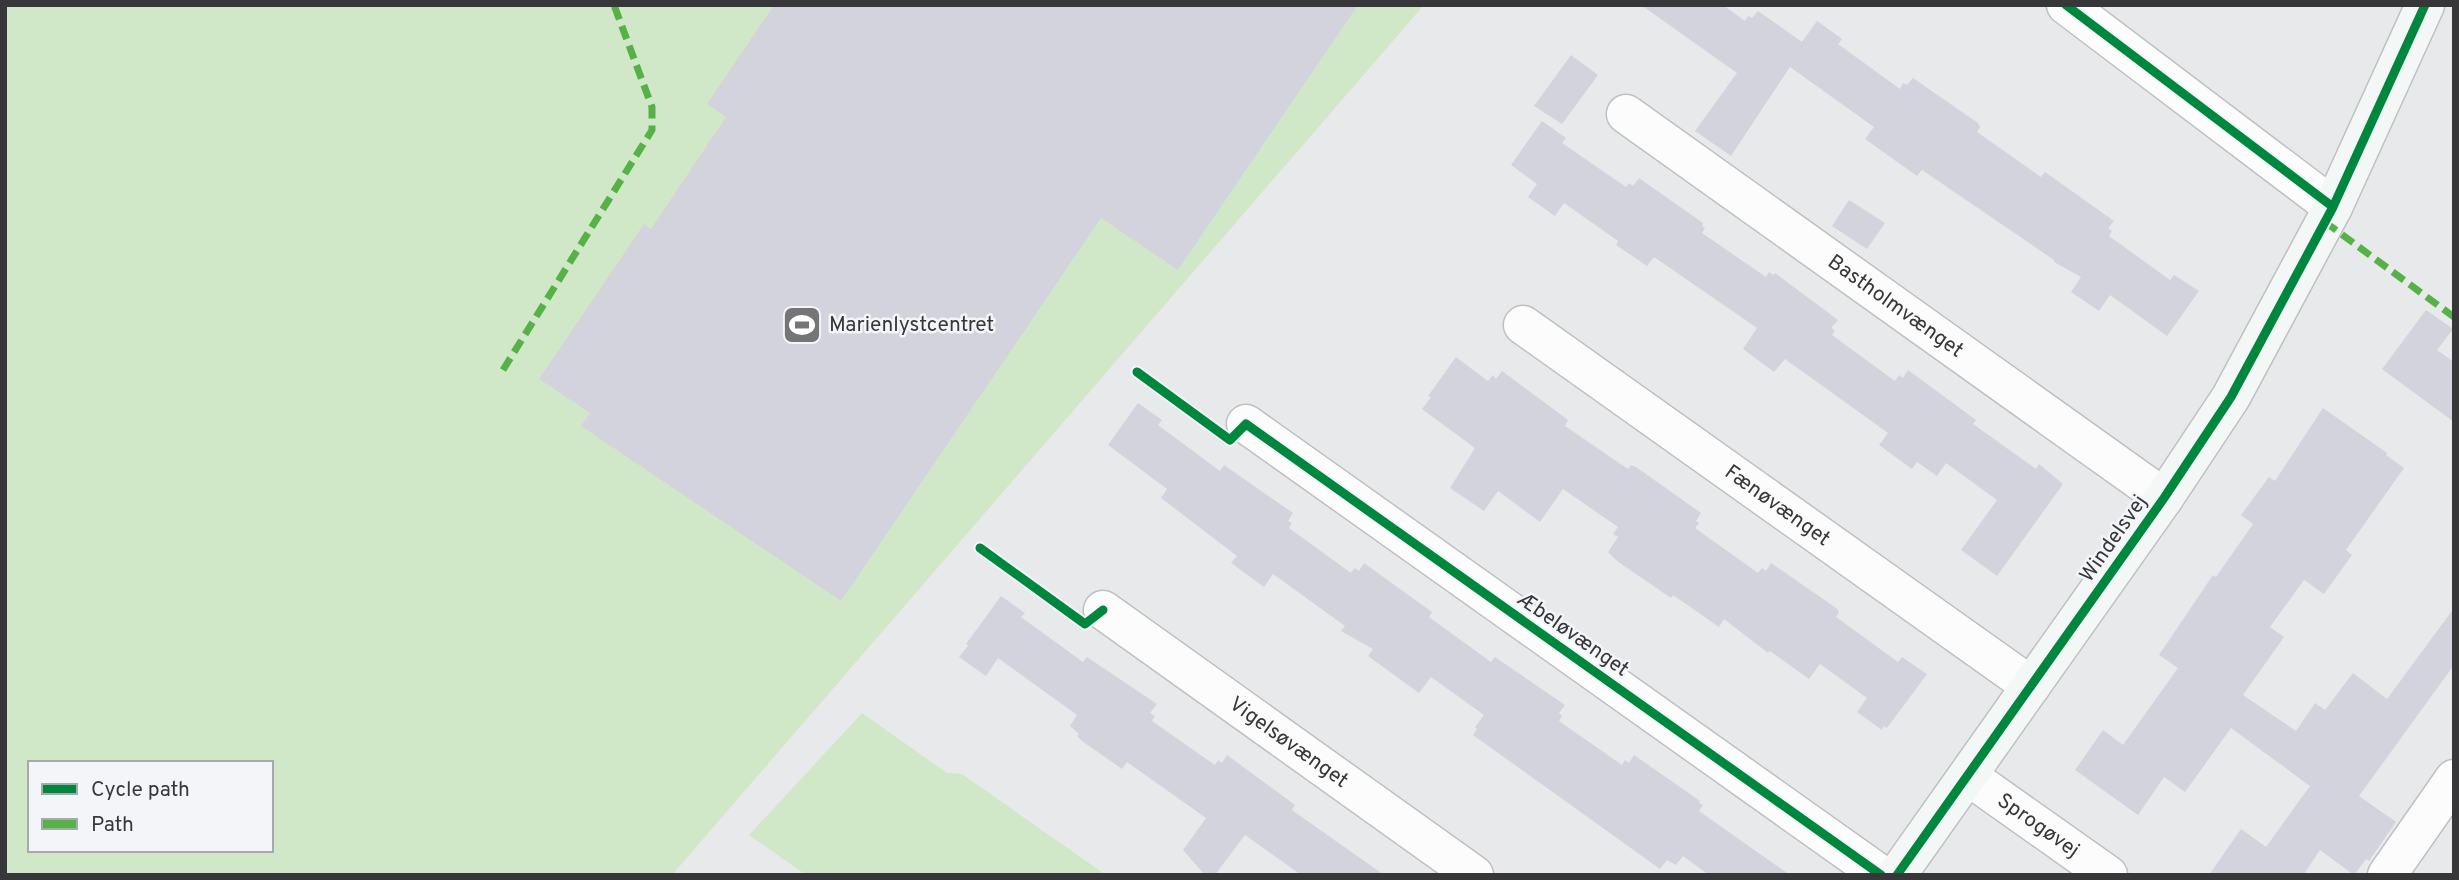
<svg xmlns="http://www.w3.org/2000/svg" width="2459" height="880" viewBox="0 0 2459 880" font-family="Overpass,sans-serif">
<rect width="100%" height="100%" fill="#e8e9eb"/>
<!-- green -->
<path fill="#d1e8c8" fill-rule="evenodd" d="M 5,5 L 1424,5 L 672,875 L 5,875 ZM 30,763 L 271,763 L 271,850 L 30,850 Z
M 862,713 L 947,773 L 962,774 L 1106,875 L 806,875 L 749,835 Z"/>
<!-- building -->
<path fill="#d3d3de" d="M 774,5 L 1358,5 L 1178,270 L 1101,218 L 841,601 L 581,426 L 590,413 L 539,379 L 644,224 L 651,229 L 726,117 L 707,104 Z
M 1641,5 L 1723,5 L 1745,21 L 1748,16 L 1752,18 L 1758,11 L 1802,42 L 1817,21 L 1842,39 L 1838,44 L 1900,89 L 1903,83 L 1907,85 L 1913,78 L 1978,123 L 1980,127 L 1977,132 L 2041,177 L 2045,172 L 2114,221 L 2108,228 L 2112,231 L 2109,236 L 2170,280 L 2174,275 L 2199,291 L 2167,336 L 2110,295 L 2099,311 L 2071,292 L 2081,277 L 2054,262 L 2054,260 L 1922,170 L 1917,176 L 1865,139 L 1874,127 L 1790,67 L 1731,156 L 1695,131 L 1737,73 Z
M 1571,55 L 1598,75 L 1562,124 L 1534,106 Z
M 1542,121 L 1566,138 L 1562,143 L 1626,187 L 1629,183 L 1633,186 L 1639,178 L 1703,223 L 1702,226 L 1705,228 L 1702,233 L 1766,277 L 1769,272 L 1773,275 L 1775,273 L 1838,320 L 1831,328 L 1835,330 L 1832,335 L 1895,381 L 1899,375 L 1903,378 L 1908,370 L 1976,420 L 1973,424 L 2036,469 L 2039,464 L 2063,484 L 1997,576 L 1961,550 L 1997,500 L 1946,463 L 1937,476 L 1917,462 L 1912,469 L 1879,445 L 1888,433 L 1785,359 L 1774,372 L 1743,349 L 1757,328 L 1654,257 L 1647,266 L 1616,245 L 1618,241 L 1564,203 L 1555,216 L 1528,197 L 1537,184 L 1511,165 Z
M 1849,200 L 1885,223 L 1867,249 L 1832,226 Z
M 2426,310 L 2453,329 L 2437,350 L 2454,362 L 2454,422 L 2382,369 Z
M 1456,357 L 1488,381 L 1493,375 L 1496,379 L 1502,371 L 1568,420 L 1565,426 L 1628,469 L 1631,465 L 1636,467 L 1701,513 L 1696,521 L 1699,523 L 1695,528 L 1758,573 L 1762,568 L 1766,571 L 1771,563 L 1836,608 L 1839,612 L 1836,617 L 1898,662 L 1902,657 L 1927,674 L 1887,728 L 1884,726 L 1882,730 L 1857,712 L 1867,698 L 1820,664 L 1809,679 L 1770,651 L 1768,653 L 1724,619 L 1719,627 L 1673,595 L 1671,598 L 1617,561 L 1608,552 L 1618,537 L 1613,534 L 1618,527 L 1563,489 L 1540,522 L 1498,491 L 1484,511 L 1450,488 L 1475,448 L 1422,409 L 1431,397 L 1428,396 Z
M 1138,403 L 1162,420 L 1158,425 L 1220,471 L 1224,465 L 1293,513 L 1288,521 L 1292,523 L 1289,528 L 1351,573 L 1355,568 L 1359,571 L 1364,563 L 1432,612 L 1429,617 L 1491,662 L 1495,657 L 1565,705 L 1559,713 L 1562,716 L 1559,721 L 1622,765 L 1625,760 L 1629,763 L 1634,755 L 1700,801 L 1699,803 L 1703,805 L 1699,811 L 1790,875 L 1709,875 L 1683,856 L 1676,865 L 1667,860 L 1660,869 L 1473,735 L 1477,729 L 1475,727 L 1484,715 L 1431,677 L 1419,693 L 1368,656 L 1373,649 L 1341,631 L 1345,626 L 1273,574 L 1264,587 L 1231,563 L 1237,556 L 1161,498 L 1167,489 L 1108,445 Z
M 2323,408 L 2387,453 L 2386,455 L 2404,468 L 2346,550 L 2352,555 L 2324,594 L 2304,580 L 2270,627 L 2284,637 L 2243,695 L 2296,731 L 2315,703 L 2325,710 L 2353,673 L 2387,699 L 2454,608 L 2454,665 L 2359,796 L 2396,822 L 2369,861 L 2366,859 L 2354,875 L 2320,850 L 2304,874 L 2305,875 L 2209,875 L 2241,829 L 2266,847 L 2310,786 L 2231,728 L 2185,792 L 2164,777 L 2138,815 L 2075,770 L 2103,730 L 2123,745 L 2178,668 L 2159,655 L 2213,575 L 2216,577 L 2253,524 L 2241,515 L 2269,477 L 2275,481 Z
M 1001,596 L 1025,613 L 1021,617 L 1083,662 L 1087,657 L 1157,704 L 1150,713 L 1155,716 L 1152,721 L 1215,765 L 1218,760 L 1222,763 L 1227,755 L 1291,802 L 1295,805 L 1292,810 L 1384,875 L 1301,875 L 1245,835 L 1215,875 L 1205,875 L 1183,850 L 1206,818 L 1127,762 L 1122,769 L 1082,741 L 1077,736 L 1079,734 L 1070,726 L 1077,715 L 998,658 L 986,676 L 959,657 L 968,646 L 966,644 Z"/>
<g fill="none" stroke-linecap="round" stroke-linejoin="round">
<!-- street casing -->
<g stroke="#bfc0c1" stroke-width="41">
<g id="street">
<path d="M 2066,5 L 2333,207"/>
<path id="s1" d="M 1626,114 L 2164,498"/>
<path id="s2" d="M 1523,325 L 2031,686"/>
<path d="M 1246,424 L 1881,875"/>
<path id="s3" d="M 1103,610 L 1474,875"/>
<path id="s4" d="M 1968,776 L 2108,875"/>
<path d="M 2387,875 L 2454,779"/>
</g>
</g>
<!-- secondary casing -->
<g stroke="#bfc0c1" stroke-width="41">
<path id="secondary" d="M 1897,875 L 2164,498 L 2231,397 L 2333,207 L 2425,5"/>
</g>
<!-- street -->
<use href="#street" stroke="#fcfcfc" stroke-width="38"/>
<!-- secondary -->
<use href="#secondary" stroke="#f3f7f6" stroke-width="38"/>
<!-- quiet -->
<path stroke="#56b246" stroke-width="7" stroke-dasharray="14 7" stroke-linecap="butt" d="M 2325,222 L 2454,317
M 503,370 L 652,130 L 652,107 L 614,5"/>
<!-- cycleway casing -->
<g stroke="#f4f5f9" stroke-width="13">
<path id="cycleway" d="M 2066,5 L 2333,207
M 1137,372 L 1230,440 L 1246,424 L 1881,875
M 980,548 L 1085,624 L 1103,610
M 1897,875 L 2164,498 L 2231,397 L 2333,207 L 2425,5"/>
</g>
<!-- cycleway -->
<use href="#cycleway" stroke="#00873e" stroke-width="9"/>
</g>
<!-- icons -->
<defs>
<g id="stadium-square" transform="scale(2.0125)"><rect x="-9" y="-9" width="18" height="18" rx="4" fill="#757577" stroke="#f4f5f9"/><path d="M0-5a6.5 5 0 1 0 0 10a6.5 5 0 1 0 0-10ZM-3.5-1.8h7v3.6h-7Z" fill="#fff"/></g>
</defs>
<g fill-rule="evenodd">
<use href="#stadium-square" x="802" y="325"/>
</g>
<g text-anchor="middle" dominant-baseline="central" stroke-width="5" stroke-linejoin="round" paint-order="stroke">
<!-- street labels -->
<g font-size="21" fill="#373739" stroke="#f4f5f9">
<text stroke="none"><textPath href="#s1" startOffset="331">Bastholmvænget</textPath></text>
<text stroke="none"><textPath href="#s2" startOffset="312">Fænøvænget</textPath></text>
<text transform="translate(2114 539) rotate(-55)">Windelsvej</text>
<text transform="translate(1573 635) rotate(35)">Æbeløvænget</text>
<text stroke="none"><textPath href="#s3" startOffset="228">Vigelsøvænget</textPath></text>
<text stroke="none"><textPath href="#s4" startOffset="86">Sprogøvej</textPath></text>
</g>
<!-- poi labels -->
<g font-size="21" fill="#373739" stroke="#f4f5f9" text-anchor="start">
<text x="829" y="325">Marienlystcentret</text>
</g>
</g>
<!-- border -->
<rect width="2459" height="880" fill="none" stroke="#373739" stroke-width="14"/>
<!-- legend -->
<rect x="28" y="761" width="245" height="91" fill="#f4f5f9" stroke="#a8a9ac" stroke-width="2"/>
<rect x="42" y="784" width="35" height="10" fill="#00873e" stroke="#a8a9ac" stroke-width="2"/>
<text x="91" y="796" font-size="21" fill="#373739">Cycle path</text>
<rect x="42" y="819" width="35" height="10" fill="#56b246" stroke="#a8a9ac" stroke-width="2"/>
<text x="91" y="831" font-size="21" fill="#373739">Path</text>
</svg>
